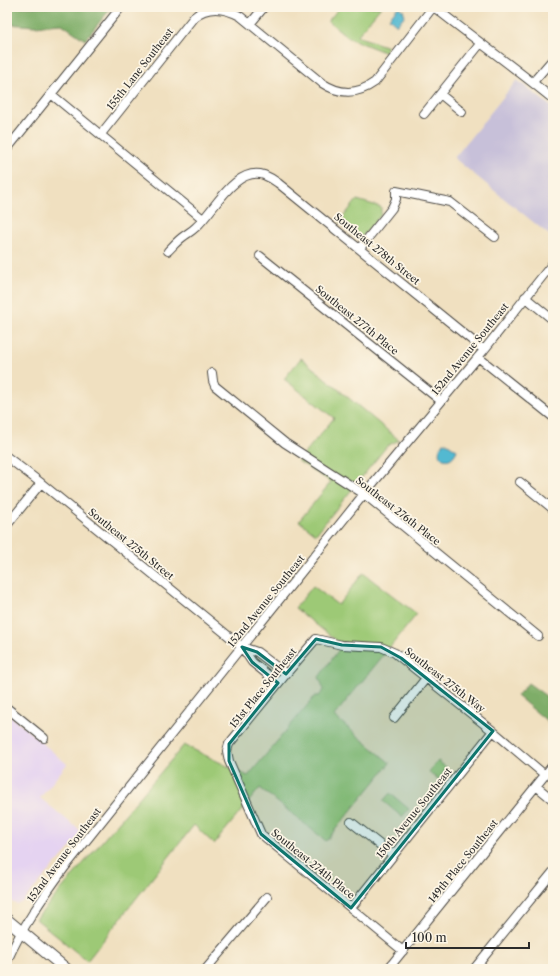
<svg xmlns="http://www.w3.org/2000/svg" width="560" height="976" viewBox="0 0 560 976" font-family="'Libre Caslon Text',serif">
<rect width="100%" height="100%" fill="#fcf5e5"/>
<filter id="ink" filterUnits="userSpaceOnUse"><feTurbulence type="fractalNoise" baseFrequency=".025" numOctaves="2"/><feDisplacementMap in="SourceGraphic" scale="8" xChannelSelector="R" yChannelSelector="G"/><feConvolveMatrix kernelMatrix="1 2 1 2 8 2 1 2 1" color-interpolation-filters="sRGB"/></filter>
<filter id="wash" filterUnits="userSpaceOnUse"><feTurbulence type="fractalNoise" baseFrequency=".012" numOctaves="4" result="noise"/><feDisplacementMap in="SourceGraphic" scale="16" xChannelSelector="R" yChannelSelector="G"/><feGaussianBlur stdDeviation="0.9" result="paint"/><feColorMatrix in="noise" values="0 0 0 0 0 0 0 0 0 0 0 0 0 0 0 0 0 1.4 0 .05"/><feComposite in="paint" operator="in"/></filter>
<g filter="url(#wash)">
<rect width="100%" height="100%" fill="#f0e0c0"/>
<!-- built -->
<path fill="#e5d3f1" d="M 7,713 L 67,764 L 40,798 L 83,833 L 22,902 L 17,904 L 7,900 Z"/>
<!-- industrial -->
<path fill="#c7c0d9" d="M 517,80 L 553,108 L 553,238 L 454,158 Z"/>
<!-- green -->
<path fill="#9dc976" stroke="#647a50" d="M 340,7 L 381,7 L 357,36 L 388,47 L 384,52 L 349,38 L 328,21 Z
M 357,200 L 381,207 L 381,215 L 361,238 L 354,235 L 339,222 Z
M 301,358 L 399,440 L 387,446 L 316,534 L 299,521 L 331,482 L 298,461 L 334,418 L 284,379 Z
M 363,573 L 417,614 L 334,716 L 390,763 L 326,841 L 260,788 L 214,844 L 194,825 L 87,961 L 36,919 L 184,745 L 248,776 L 315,696 L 319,696 L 324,690 L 319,677 L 342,645 L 295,608 L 313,586 L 338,605 Z
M 438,761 L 447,768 L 438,780 L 429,772 Z
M 390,793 L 409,809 L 402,817 L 383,801 Z"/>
<!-- forest -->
<path fill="#7ead67" stroke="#546c49" d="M 7,7 L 112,7 L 85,40 L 62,24 L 34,26 L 7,24 Z
M 528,683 L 553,701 L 553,726 L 517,696 Z"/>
<!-- water -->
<path fill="#53b9d1" stroke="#3f727e" d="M 398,7 L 403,10 L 405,15 L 397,25 L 389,18 Z
M 445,442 L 457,450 C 450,469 429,456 445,442 Z"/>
</g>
<g filter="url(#ink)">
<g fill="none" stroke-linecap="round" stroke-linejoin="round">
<!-- minor casing -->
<g stroke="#494641" stroke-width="10">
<path id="minor" d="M 434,7 C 473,38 514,67 553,99
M 250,24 L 264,7
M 533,82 L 553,59
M 51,94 L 203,219
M 440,94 L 462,112
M 424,114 L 480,44
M 101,134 L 194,17 C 208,5 225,8 240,16 L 322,83 C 340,95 357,95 375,82 L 433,7
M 7,149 L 121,7
M 360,248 L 392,208 L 396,199 L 396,191 L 450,202 L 495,237
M 168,251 C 173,246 178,240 184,236 C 188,233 192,231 196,227 C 214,211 235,166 264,175 C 269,177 274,180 278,183 L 484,350
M 260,256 L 441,401
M 525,297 L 553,320
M 478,357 L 553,417
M 212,373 L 213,381 L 215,386 L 285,443 L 364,494 L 538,636
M 7,457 L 41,483 L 242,647 L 252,662 L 278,683
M 520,482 L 553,509
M 7,525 L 41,483
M 242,647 L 257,652 L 286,674
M 7,708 L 44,738
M 394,718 L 427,677
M 536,786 L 553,800
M 351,822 L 393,855
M 351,908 L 493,731
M 403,951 L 261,834 L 229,761 L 227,751 L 229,744 L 286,674 L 316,639 L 342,645 L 381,647 L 395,653 L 493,731 L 545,775
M 7,961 C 22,927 43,897 65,867 L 364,494 L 484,350 L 553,263
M 206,969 L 267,897
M 388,969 L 553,765
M 474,969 L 553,872"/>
</g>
<!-- major casing -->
<g stroke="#494641" stroke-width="13">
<path id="major" d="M 7,920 L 66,969"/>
</g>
<!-- minor -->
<use href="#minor" stroke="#fff" stroke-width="8"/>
<!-- major -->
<use href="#major" stroke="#fff" stroke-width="11"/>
</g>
</g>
<!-- marked area -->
<path fill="#0f766e" fill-opacity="0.2" stroke="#0f766e" stroke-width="3" stroke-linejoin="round" d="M 316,639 L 342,645 L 381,647 L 401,658 L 493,731 L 351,908 L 261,834 L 229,761 L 229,744 L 278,683 L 252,662 L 242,647 L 257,652 L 286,674 Z"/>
<g text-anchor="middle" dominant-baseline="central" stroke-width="3.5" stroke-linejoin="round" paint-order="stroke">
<!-- street labels -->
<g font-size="10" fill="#2b2b2b" stroke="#fcf5e5">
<text transform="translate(140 69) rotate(-52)">155th Lane Southeast</text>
<text transform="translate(377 249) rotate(39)">Southeast 278th Street</text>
<text transform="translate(357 320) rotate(39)">Southeast 277th Place</text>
<text transform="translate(470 349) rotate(-51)">152nd Avenue Southeast</text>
<text transform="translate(398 511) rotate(38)">Southeast 276th Place</text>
<text transform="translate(131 544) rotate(39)">Southeast 275th Street</text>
<text transform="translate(266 601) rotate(-51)">152nd Avenue Southeast</text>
<text transform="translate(445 680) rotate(38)">Southeast 275th Way</text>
<text transform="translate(263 688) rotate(-51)">151st Place Southeast</text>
<text transform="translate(414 813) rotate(-51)">150th Avenue Southeast</text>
<text transform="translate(64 855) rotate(-53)">152nd Avenue Southeast</text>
<text transform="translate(463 861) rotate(-51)">149th Place Southeast</text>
<text transform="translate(313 864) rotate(39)">Southeast 274th Place</text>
</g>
</g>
<!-- margin -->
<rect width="560" height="976" fill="none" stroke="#fcf5e5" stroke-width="24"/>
<!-- scale -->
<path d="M406 942v6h123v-6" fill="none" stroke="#2b2b2b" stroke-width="2"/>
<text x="412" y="942" font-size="12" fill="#2b2b2b" stroke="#fcf5e5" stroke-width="3" paint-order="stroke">100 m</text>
</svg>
